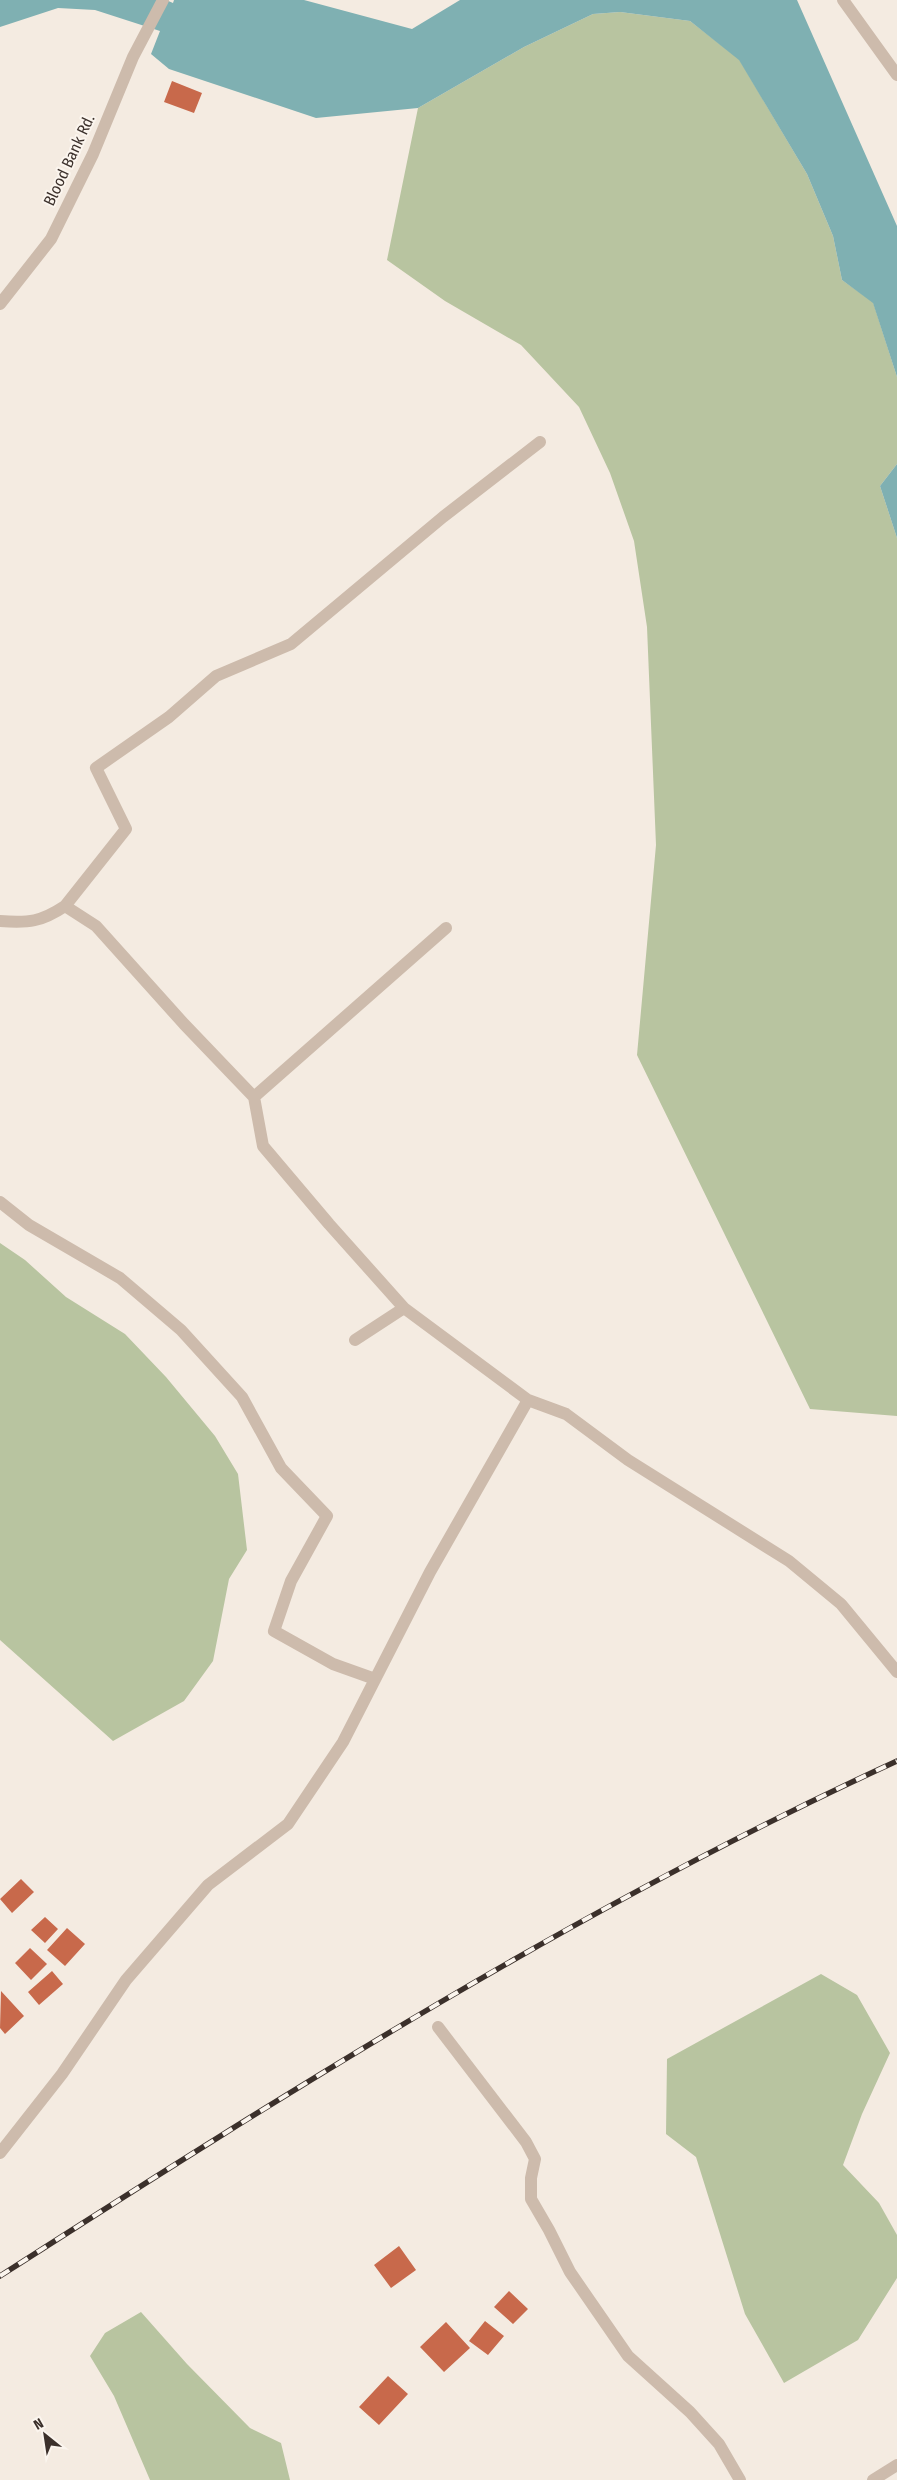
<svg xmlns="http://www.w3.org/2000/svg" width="897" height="2480" viewBox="0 0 897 2480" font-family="'Fira Sans Condensed',sans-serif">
<rect width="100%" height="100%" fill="#f4ebe1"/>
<!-- green -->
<path fill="#b8c4a0" d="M 620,12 L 690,21 L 739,59 L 807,174 L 833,236 L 842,280 L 873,302 L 897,377 L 897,464 L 880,486 L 897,538 L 897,1416 L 810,1409 L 637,1055 L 656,845 L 647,627 L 634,541 L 610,473 L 579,407 L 521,345 L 445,301 L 387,260 L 418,108 L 524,47 L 593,14 Z
M 0,1243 L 25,1260 L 66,1297 L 125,1334 L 166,1377 L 215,1436 L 238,1474 L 247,1550 L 229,1579 L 213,1661 L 184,1701 L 113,1741 L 0,1640 Z
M 821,1974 L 857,1995 L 890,2053 L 862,2114 L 843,2165 L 879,2203 L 897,2235 L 897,2278 L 858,2340 L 784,2383 L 745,2314 L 696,2157 L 666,2134 L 667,2059 Z
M 141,2312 L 187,2364 L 250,2428 L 281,2443 L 290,2480 L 150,2480 L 114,2396 L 90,2356 L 105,2333 Z"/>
<!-- water -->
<path fill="#7fb0b2" d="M 0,0 L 166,0 L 173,3 L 174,0 L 304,0 L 412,29 L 460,0 L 797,0 L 897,226 L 897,377 L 873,303 L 842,280 L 833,236 L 807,174 L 739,60 L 690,21 L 620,12 L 593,14 L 524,47 L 418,108 L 316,118 L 169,69 L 151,54 L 160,31 L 95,10 L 58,8 L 0,27 Z
M 897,464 L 897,538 L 880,486 Z"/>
<!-- building -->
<path fill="#c8694b" d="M 172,81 L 202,93 L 194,113 L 164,102 Z
M 21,1879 L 34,1892 L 12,1913 L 0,1899 Z
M 45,1917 L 58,1929 L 45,1943 L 31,1930 Z
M 67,1928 L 85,1944 L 65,1966 L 47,1950 Z
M 30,1948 L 47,1964 L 31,1980 L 15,1963 Z
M 52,1971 L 63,1984 L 39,2005 L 28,1992 Z
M 1,1991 L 24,2016 L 5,2034 L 0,2028 Z
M 399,2246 L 416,2270 L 391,2288 L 374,2265 Z
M 509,2291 L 528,2309 L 513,2324 L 494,2307 Z
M 485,2321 L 504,2336 L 488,2355 L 469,2341 Z
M 446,2322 L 470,2348 L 444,2372 L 420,2347 Z
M 388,2376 L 408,2394 L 379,2425 L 359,2407 Z"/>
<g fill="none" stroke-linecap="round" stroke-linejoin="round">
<!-- minor -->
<path stroke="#cdbbac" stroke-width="12" d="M 843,0 L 897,75
M 0,304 L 51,239 L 93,154 L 133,57 L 163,0
M 0,921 C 29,923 41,922 65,906
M 254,1097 L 446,928
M 0,1202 L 29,1225 L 120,1278 L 181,1330 L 242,1397 L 281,1468 L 327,1516 L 291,1581 L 274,1631 L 333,1664 L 375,1679
M 355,1340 L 404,1308
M 528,1400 L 566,1414 L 628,1460 L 789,1561 L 841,1604 L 897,1672
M 438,2027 L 526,2142 L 535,2159 L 531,2178 L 531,2199 L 549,2230 L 570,2272 L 628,2356 L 690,2412 L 719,2444 L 740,2480
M 0,2153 L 62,2074 L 126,1980 L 208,1885 L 288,1824 L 343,1742 L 430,1572 L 528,1400 L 404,1308 L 329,1224 L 263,1146 L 254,1097 L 184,1024 L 96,926 L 65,906 L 126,829 L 96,768 L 169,717 L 216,676 L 291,644 L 443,517 L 540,442
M 873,2480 L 897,2465"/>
<!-- rail casing -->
<g stroke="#3b302b" stroke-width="5.5">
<path id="rail" d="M 0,2276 C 290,2090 583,1905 897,1761"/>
</g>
<!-- rail -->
<use href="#rail" stroke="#fbf5ee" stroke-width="4" stroke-dasharray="11" stroke-linecap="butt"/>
</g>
<g text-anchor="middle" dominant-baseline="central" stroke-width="4" stroke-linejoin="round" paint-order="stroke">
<!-- street labels -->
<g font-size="16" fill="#3b302b" stroke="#fbf5ee">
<text transform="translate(69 160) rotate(-65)">Blood Bank Rd.</text>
</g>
</g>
<!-- north arrow -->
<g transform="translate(45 2435) rotate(330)" stroke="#fbf5ee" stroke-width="4" paint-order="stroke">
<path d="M0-4L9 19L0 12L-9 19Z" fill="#3b302b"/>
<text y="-8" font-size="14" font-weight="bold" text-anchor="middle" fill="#3b302b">N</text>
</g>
</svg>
